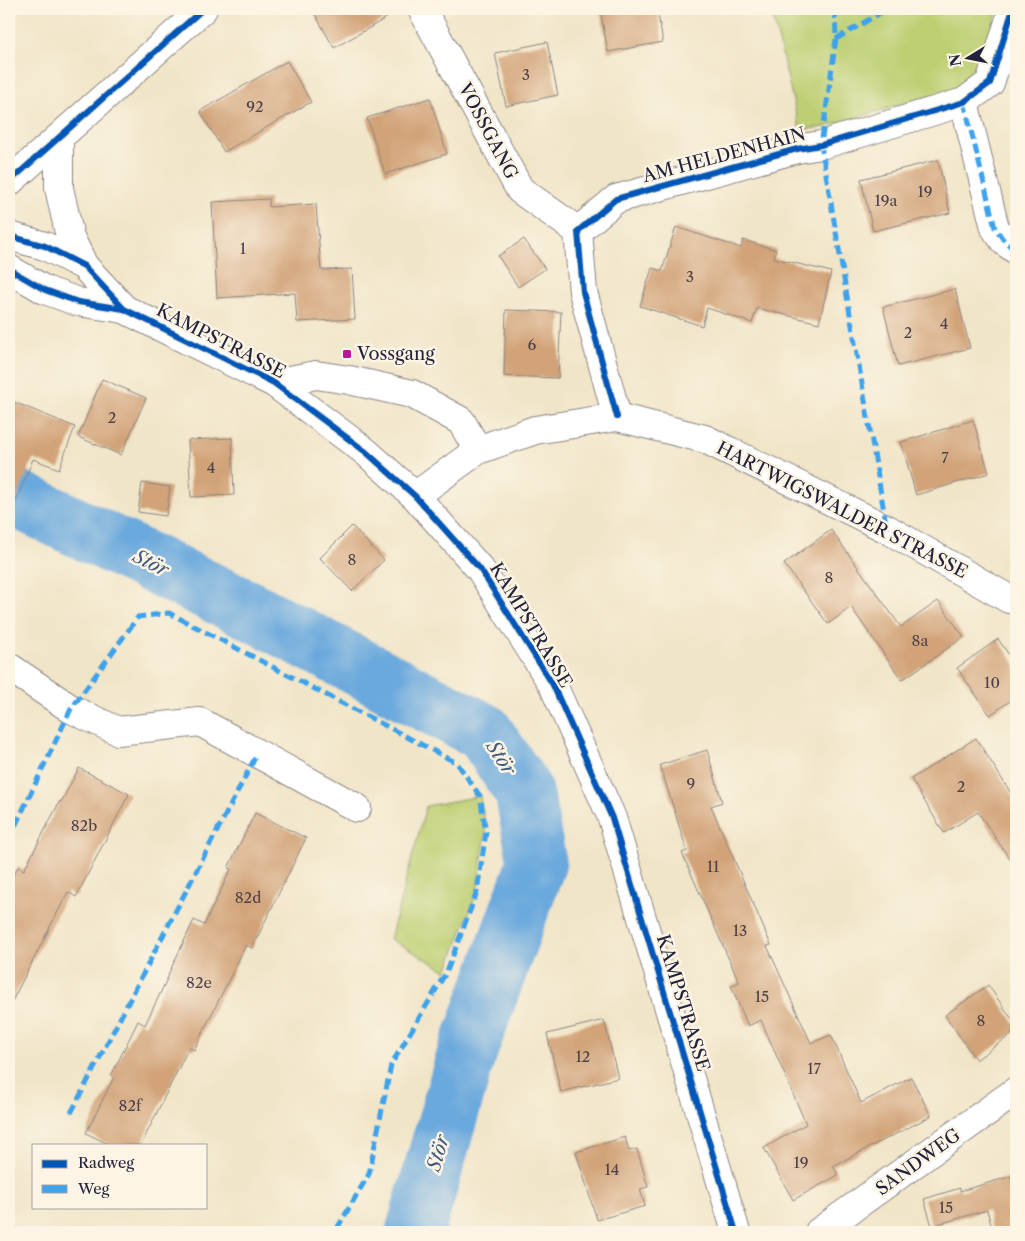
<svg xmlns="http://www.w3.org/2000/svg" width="1025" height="1241" viewBox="0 0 1025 1241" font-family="'Libre Caslon Text',serif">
<rect width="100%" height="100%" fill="#fcf5e5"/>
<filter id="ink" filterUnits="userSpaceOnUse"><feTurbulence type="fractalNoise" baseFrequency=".02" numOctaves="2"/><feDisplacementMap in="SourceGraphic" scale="10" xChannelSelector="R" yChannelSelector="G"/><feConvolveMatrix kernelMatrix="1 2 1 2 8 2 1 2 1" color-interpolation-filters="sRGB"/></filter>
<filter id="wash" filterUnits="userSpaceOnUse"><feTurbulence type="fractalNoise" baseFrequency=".0096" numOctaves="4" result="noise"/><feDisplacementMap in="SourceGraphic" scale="20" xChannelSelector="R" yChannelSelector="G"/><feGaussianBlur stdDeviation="1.12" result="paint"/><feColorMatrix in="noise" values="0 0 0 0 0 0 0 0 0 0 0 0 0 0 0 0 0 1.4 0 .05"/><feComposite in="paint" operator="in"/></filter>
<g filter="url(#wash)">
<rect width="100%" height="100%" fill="#f1e5c8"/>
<!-- green -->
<path fill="#bdcf72" stroke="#707856" d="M 771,9 L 998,9 L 984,53 L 958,88 L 824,127 L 800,130 Z
M 480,796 L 486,832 L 477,892 L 447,971 L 390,939 L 426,806 Z"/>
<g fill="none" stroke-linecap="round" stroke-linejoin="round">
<!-- river -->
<path stroke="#6ba9dd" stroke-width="59" d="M 9,495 L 257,614 L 484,732 L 524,792 L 537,862 L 465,1059 L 415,1232"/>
</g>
<g id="blocks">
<!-- building -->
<path fill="#d2a378" d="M 312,9 L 402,9 L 334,48 Z
M 600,9 L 657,9 L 663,42 L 608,52 Z
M 547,42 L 558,95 L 506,106 L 495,53 Z
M 287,61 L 311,102 L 224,152 L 200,111 Z
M 430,98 L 447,154 L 385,174 L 367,118 Z
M 938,160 L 950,213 L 873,231 L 861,179 Z
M 269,199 L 269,207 L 316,204 L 321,270 L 352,269 L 355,319 L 297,322 L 295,293 L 217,298 L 212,202 Z
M 676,227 L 741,248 L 743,240 L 776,250 L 774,258 L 831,272 L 819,323 L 757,308 L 752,323 L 707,308 L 702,326 L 640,306 L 652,268 L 662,271 Z
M 524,239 L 545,269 L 518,287 L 498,256 Z
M 955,289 L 970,348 L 898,366 L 883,307 Z
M 506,310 L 561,312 L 558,378 L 504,376 Z
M 102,379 L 146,398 L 121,455 L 78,437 Z
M 9,400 L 75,427 L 59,469 L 33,459 L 10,516 L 9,516 Z
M 973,420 L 989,473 L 916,495 L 901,442 Z
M 232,438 L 234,495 L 191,497 L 188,440 Z
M 142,483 L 170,487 L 166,516 L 138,512 Z
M 352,526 L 384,560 L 352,591 L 320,558 Z
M 831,530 L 901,627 L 938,601 L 964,637 L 902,680 L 851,607 L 828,624 L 784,564 Z
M 998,639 L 1016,665 L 1016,697 L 990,715 L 957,668 Z
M 976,738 L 1016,801 L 1016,868 L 978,812 L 944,833 L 911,779 Z
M 707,750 L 722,802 L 711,806 L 771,945 L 767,946 L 811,1043 L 831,1035 L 861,1103 L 911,1077 L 931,1116 L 833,1166 L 838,1175 L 793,1200 L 764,1148 L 806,1124 L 761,1020 L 748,1026 L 731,986 L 739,982 L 682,853 L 687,851 L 660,765 Z
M 79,768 L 129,794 L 76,897 L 68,892 L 9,1007 L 9,884 L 18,867 L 24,870 L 60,801 L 61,802 Z
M 255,813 L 306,838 L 252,948 L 246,945 L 194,1050 L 189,1047 L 141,1145 L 110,1145 L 86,1133 L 114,1077 L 111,1076 L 138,1021 L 145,1025 L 169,975 L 168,975 L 194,920 L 204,925 L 231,869 L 228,868 Z
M 988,985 L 1016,1025 L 1016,1031 L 976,1060 L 945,1015 Z
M 604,1020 L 618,1078 L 561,1092 L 547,1034 Z
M 625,1137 L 629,1151 L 637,1149 L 648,1187 L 640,1189 L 645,1206 L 597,1220 L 576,1152 Z
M 1016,1175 L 1016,1232 L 993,1232 L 987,1210 L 932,1226 L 924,1199 L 960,1188 L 960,1191 Z"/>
</g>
</g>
<g filter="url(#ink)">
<use href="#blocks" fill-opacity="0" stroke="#8a8482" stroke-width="1"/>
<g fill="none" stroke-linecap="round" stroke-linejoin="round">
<!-- minor casing -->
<g stroke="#8a8482" stroke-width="30">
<path id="minor" d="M 422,9 L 520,190 L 578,231
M 964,102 L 995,228 L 1005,242 L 1016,250
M 9,236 L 45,246 L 84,266 L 124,309
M 9,269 L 45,290 L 78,302 L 124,309 L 274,383 L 366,452 L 415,496 L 480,569 L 553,685 L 612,818 L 736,1232
M 274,383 L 316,375 L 349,380 L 412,394 L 461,421 L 478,450
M 617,417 L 583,292 L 578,231 L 616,199 L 797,149 L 821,145 L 964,102 L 990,83 L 1013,9
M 415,496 L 478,450 L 535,430 L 617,417 L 705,439 L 887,529 L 1009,599 L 1016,600
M 9,667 L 71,709 L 118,731 L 200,722 L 357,808
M 819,1232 L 1016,1091"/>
</g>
<!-- major casing -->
<g stroke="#8a8482" stroke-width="30">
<path id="major" d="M 59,138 L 59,188 L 70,237 L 84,266
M 9,182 L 203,9"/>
</g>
<!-- minor -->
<use href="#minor" stroke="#fff" stroke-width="28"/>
<!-- major -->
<use href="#major" stroke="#fff" stroke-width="28"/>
<!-- quiet -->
<path stroke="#3ea2ec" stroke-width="5" stroke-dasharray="10 5" stroke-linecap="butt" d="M 835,9 L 836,39 L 821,145 L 887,529
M 836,39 L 887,9
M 964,102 L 995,228 L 1005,242 L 1016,250
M 9,839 L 71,709 L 138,617 L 169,613 L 457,763 L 480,796 L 486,832 L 477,892 L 447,971 L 391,1065 L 369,1174 L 335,1232
M 71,1113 L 257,754"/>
<!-- cycleway casing -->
<g stroke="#fcf5e5" stroke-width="9">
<path id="cycleway" d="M 9,182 L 203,9
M 9,236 L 45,246 L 84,266 L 124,309
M 9,269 L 45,290 L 78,302 L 124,309 L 274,383 L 366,452 L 415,496 L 480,569 L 553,685 L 612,818 L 736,1232
M 617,417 L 583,292 L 578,231 L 616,199 L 797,149 L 821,145 L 964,102 L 990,83 L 1013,9"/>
</g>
<!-- cycleway -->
<use href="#cycleway" stroke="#0057b8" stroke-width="6"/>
</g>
</g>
<!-- markers -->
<rect fill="#b5179e" stroke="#fcf5e5" stroke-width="2" x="342" y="349" width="10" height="10" rx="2.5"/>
<g text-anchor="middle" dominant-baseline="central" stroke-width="5" stroke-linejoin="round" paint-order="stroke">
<!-- number labels -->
<g font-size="15" fill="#4e424a">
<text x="526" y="74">3</text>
<text x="255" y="106">92</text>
<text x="925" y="191">19</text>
<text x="886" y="200">19a</text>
<text x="243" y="248">1</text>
<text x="690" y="276">3</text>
<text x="944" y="323">4</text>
<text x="908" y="332">2</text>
<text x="532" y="344">6</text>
<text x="112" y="417">2</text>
<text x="945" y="457">7</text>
<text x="211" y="467">4</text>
<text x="352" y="559">8</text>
<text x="829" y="577">8</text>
<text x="920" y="640">8a</text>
<text x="992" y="682">10</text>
<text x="691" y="783">9</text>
<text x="961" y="786">2</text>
<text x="84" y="825">82b</text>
<text x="713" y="866">11</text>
<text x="248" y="897">82d</text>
<text x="740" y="930">13</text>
<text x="199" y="982">82e</text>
<text x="762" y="996">15</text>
<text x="981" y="1020">8</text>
<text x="583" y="1056">12</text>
<text x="814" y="1068">17</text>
<text x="130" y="1105">82f</text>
<text x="801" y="1162">19</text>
<text x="612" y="1169">14</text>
<text x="946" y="1207">15</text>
</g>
<!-- street labels -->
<g font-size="18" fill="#22223b" stroke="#fcf5e5">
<text transform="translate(488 131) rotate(62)">VOSSGANG</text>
<text transform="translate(724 155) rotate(-15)">AM HELDENHAIN</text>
<text transform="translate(221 341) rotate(27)">KAMPSTRASSE</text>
<text transform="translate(842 510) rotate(27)">HARTWIGSWALDER STRASSE</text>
<text transform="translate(531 625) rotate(59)">KAMPSTRASSE</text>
<text transform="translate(683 1003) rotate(73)">KAMPSTRASSE</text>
<text transform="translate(918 1162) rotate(-36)">SANDWEG</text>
</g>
<!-- poi labels -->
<g font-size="18" fill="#22223b" stroke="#fcf5e5" text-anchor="start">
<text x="357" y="354">Vossgang</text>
</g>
<!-- water labels -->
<g font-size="19" font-style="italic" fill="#3f587c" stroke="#fcf5e5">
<text transform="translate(151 563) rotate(26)">Stör</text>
<text transform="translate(501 758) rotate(57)">Stör</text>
<text transform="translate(438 1153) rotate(-74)">Stör</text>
</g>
</g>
<!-- margin -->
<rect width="1025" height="1241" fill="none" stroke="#fcf5e5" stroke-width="30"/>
<!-- legend -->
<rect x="32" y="1144" width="175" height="65" fill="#fcf5e5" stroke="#a5a1a1"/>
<rect x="42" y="1160" width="25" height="8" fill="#0057b8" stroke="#a5a1a1"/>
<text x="78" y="1168" font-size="15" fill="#22223b">Radweg</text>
<rect x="42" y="1185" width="25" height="8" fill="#3ea2ec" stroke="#a5a1a1"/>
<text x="78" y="1194" font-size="15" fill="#22223b">Weg</text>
<!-- north arrow -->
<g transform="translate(968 58) rotate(260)" stroke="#fcf5e5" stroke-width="4" paint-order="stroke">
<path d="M0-4L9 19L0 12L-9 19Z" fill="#22223b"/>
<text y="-8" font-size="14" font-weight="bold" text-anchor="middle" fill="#22223b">N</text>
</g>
</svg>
